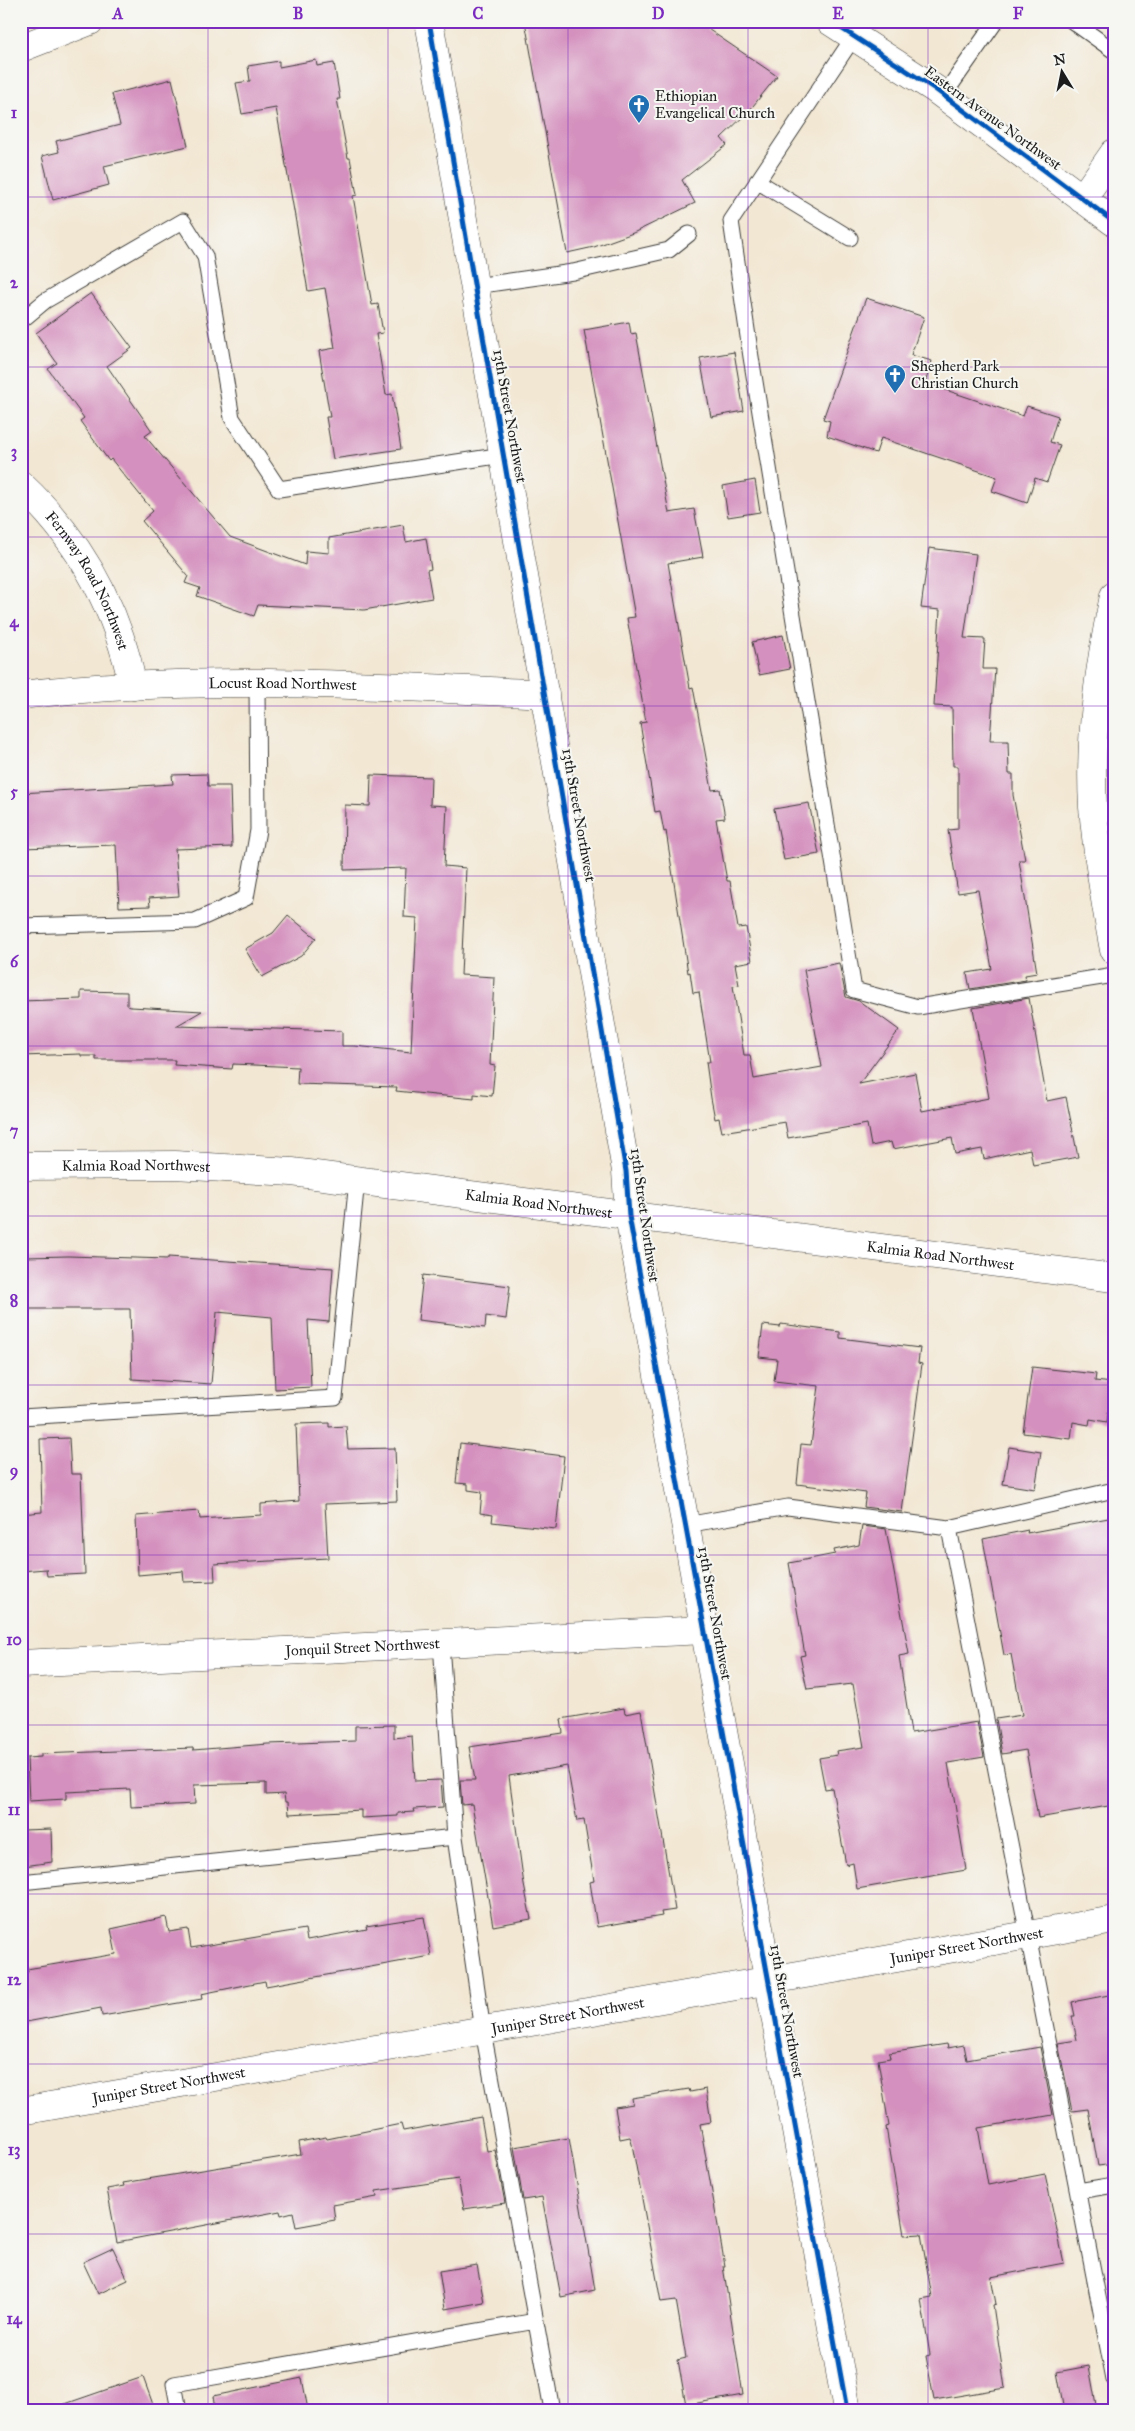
<svg xmlns="http://www.w3.org/2000/svg" width="1135" height="2431" viewBox="0 0 1135 2431" font-family="'IM FELL Great Primer',serif">
<rect width="100%" height="100%" fill="#f6f6f2"/>
<filter id="ink" filterUnits="userSpaceOnUse"><feTurbulence type="fractalNoise" baseFrequency=".02" numOctaves="2"/><feDisplacementMap in="SourceGraphic" scale="10" xChannelSelector="R" yChannelSelector="G"/><feConvolveMatrix kernelMatrix="1 2 1 2 8 2 1 2 1" color-interpolation-filters="sRGB"/></filter>
<filter id="wash" filterUnits="userSpaceOnUse"><feTurbulence type="fractalNoise" baseFrequency=".0096" numOctaves="4" result="noise"/><feDisplacementMap in="SourceGraphic" scale="20" xChannelSelector="R" yChannelSelector="G"/><feGaussianBlur stdDeviation="1.12" result="paint"/><feColorMatrix in="noise" values="0 0 0 0 0 0 0 0 0 0 0 0 0 0 0 0 0 1.4 0 .05"/><feComposite in="paint" operator="in"/></filter>
<g filter="url(#wash)">
<rect width="100%" height="100%" fill="#f2e7d3"/>
<g id="blocks">
<!-- building -->
<path fill="#d490be" d="M 525,21 L 696,21 L 777,76 L 749,111 L 721,138 L 727,145 L 682,180 L 695,203 L 633,233 L 594,247 L 567,253 Z
M 316,60 L 317,66 L 334,63 L 340,99 L 337,99 L 348,158 L 350,158 L 357,195 L 353,196 L 372,305 L 378,304 L 383,333 L 376,334 L 386,395 L 392,394 L 401,449 L 333,459 L 326,417 L 330,417 L 319,351 L 335,348 L 325,288 L 308,291 L 276,108 L 242,114 L 236,83 L 250,81 L 248,66 L 279,61 L 279,67 Z
M 172,79 L 188,146 L 104,166 L 109,185 L 53,200 L 42,156 L 59,152 L 56,141 L 120,125 L 112,94 Z
M 91,293 L 132,348 L 107,366 L 152,431 L 145,436 L 230,537 L 305,565 L 306,551 L 329,553 L 329,538 L 403,525 L 406,542 L 426,538 L 431,569 L 427,570 L 432,598 L 364,610 L 258,605 L 254,616 L 197,596 L 200,588 L 185,583 L 188,576 L 142,521 L 153,511 L 111,459 L 109,461 L 80,421 L 84,418 L 48,369 L 57,363 L 36,333 Z
M 866,298 L 924,317 L 911,355 L 932,361 L 925,383 L 1023,416 L 1027,406 L 1058,416 L 1050,442 L 1060,445 L 1047,482 L 1035,478 L 1027,503 L 992,491 L 997,477 L 881,438 L 876,453 L 827,436 L 830,421 L 823,419 Z
M 629,322 L 631,334 L 636,333 L 669,513 L 694,509 L 703,557 L 668,563 L 690,688 L 693,687 L 712,790 L 720,789 L 725,818 L 716,819 L 727,881 L 730,881 L 738,928 L 746,927 L 752,961 L 735,964 L 739,985 L 733,986 L 744,1055 L 750,1055 L 754,1079 L 822,1067 L 804,970 L 839,963 L 846,997 L 859,1001 L 899,1030 L 859,1084 L 915,1073 L 922,1111 L 989,1098 L 973,1008 L 1029,998 L 1047,1101 L 1066,1097 L 1078,1157 L 1033,1165 L 1030,1149 L 984,1159 L 982,1149 L 955,1154 L 952,1138 L 893,1149 L 891,1142 L 871,1146 L 867,1124 L 788,1138 L 785,1122 L 722,1132 L 719,1118 L 715,1119 L 711,1098 L 706,1062 L 710,1062 L 699,992 L 693,993 L 690,972 L 688,973 L 666,831 L 664,832 L 660,811 L 655,812 L 640,723 L 646,722 L 627,618 L 635,617 L 584,330 Z
M 734,352 L 744,411 L 711,417 L 700,358 Z
M 755,480 L 760,512 L 728,517 L 723,486 Z
M 929,548 L 976,554 L 964,638 L 985,639 L 983,669 L 995,669 L 990,741 L 1008,741 L 1009,774 L 1013,774 L 1013,795 L 1025,860 L 1019,860 L 1037,973 L 1025,975 L 1026,980 L 970,989 L 967,973 L 992,969 L 978,890 L 958,893 L 948,830 L 958,829 L 958,766 L 953,766 L 952,707 L 934,706 L 940,610 L 921,608 Z
M 783,635 L 790,669 L 759,675 L 752,642 Z
M 207,774 L 208,786 L 230,786 L 232,847 L 175,849 L 179,896 L 149,898 L 150,906 L 119,907 L 116,845 L 21,848 L 21,793 L 173,784 L 172,775 Z
M 371,775 L 431,777 L 430,805 L 447,806 L 444,866 L 466,868 L 461,975 L 494,977 L 490,1065 L 495,1066 L 492,1096 L 474,1094 L 474,1099 L 396,1091 L 397,1087 L 297,1084 L 298,1067 L 233,1064 L 232,1069 L 174,1065 L 175,1060 L 96,1060 L 96,1056 L 81,1056 L 81,1054 L 21,1056 L 21,1001 L 81,999 L 81,991 L 127,992 L 127,1006 L 131,1007 L 202,1011 L 176,1026 L 342,1031 L 342,1046 L 355,1046 L 411,1052 L 417,918 L 404,917 L 406,868 L 344,870 L 345,805 L 370,806 Z
M 809,803 L 819,854 L 784,860 L 774,809 Z
M 288,915 L 316,938 L 301,956 L 262,977 L 245,949 L 273,933 Z
M 68,1256 L 168,1259 L 168,1257 L 333,1268 L 329,1322 L 308,1320 L 311,1387 L 275,1389 L 272,1317 L 217,1312 L 211,1384 L 132,1379 L 130,1309 L 25,1309 L 25,1257 Z
M 423,1275 L 510,1286 L 506,1319 L 486,1316 L 485,1328 L 418,1320 Z
M 781,1324 L 840,1332 L 840,1338 L 920,1348 L 918,1363 L 922,1364 L 902,1512 L 864,1507 L 866,1493 L 797,1484 L 801,1444 L 811,1445 L 819,1386 L 774,1381 L 777,1359 L 759,1357 L 763,1325 L 780,1327 Z
M 1032,1367 L 1096,1374 L 1095,1381 L 1112,1383 L 1107,1422 L 1090,1419 L 1089,1425 L 1073,1422 L 1071,1439 L 1023,1433 Z
M 329,1423 L 329,1427 L 346,1426 L 348,1449 L 395,1448 L 397,1501 L 325,1504 L 328,1558 L 214,1564 L 215,1581 L 184,1582 L 183,1571 L 138,1575 L 136,1516 L 199,1511 L 200,1519 L 261,1515 L 261,1504 L 299,1501 L 296,1424 Z
M 69,1438 L 71,1474 L 81,1474 L 85,1574 L 47,1576 L 46,1569 L 21,1571 L 21,1514 L 42,1512 L 40,1439 Z
M 460,1443 L 564,1456 L 556,1529 L 492,1522 L 493,1515 L 480,1513 L 482,1492 L 468,1490 L 468,1484 L 456,1483 Z
M 1009,1447 L 1041,1452 L 1035,1489 L 1003,1484 Z
M 1114,1517 L 1114,1805 L 1038,1818 L 1026,1750 L 1002,1754 L 996,1719 L 1022,1715 L 1011,1654 L 1004,1655 L 983,1539 L 1028,1530 L 1027,1533 Z
M 862,1526 L 886,1529 L 909,1654 L 899,1656 L 911,1733 L 977,1722 L 984,1757 L 948,1763 L 966,1870 L 857,1889 L 853,1863 L 846,1865 L 832,1788 L 825,1789 L 819,1758 L 837,1755 L 836,1751 L 864,1747 L 853,1684 L 807,1689 L 800,1656 L 805,1655 L 789,1563 L 835,1554 L 834,1550 L 859,1545 Z
M 624,1708 L 625,1714 L 641,1711 L 675,1910 L 661,1912 L 662,1916 L 597,1927 L 590,1882 L 594,1881 L 584,1820 L 577,1821 L 567,1766 L 509,1776 L 524,1885 L 531,1919 L 493,1926 L 472,1804 L 462,1805 L 460,1780 L 475,1780 L 469,1747 L 563,1733 L 561,1719 Z
M 394,1725 L 394,1738 L 412,1736 L 415,1781 L 441,1780 L 443,1807 L 414,1809 L 415,1812 L 398,1813 L 398,1816 L 361,1818 L 361,1810 L 289,1814 L 288,1802 L 285,1802 L 284,1794 L 266,1795 L 266,1783 L 194,1785 L 195,1804 L 131,1807 L 130,1789 L 66,1792 L 66,1799 L 29,1801 L 27,1758 L 41,1757 L 41,1754 L 193,1748 L 193,1750 L 268,1744 L 355,1741 L 355,1726 Z
M 51,1829 L 52,1862 L 24,1866 L 23,1830 Z
M 166,1917 L 169,1932 L 188,1929 L 191,1948 L 305,1929 L 307,1940 L 367,1929 L 366,1926 L 424,1917 L 431,1956 L 266,1986 L 265,1981 L 201,1994 L 202,1999 L 102,2016 L 101,2008 L 21,2023 L 21,1974 L 28,1972 L 27,1969 L 116,1954 L 111,1929 Z
M 1114,1994 L 1114,2164 L 1098,2166 L 1088,2109 L 1072,2111 L 1058,2043 L 1077,2040 L 1072,2016 L 1075,2016 L 1072,2002 Z
M 947,2044 L 948,2048 L 964,2045 L 967,2060 L 1040,2047 L 1053,2115 L 978,2128 L 988,2185 L 1045,2174 L 1064,2263 L 991,2277 L 996,2304 L 993,2305 L 1005,2388 L 934,2400 L 926,2356 L 930,2355 L 921,2299 L 932,2297 L 921,2234 L 904,2235 L 886,2127 L 889,2126 L 878,2060 L 890,2058 L 889,2053 Z
M 689,2089 L 690,2092 L 706,2089 L 711,2122 L 700,2124 L 725,2266 L 723,2266 L 743,2395 L 686,2405 L 678,2360 L 686,2358 L 676,2300 L 661,2302 L 632,2144 L 630,2137 L 620,2139 L 615,2107 L 633,2104 L 632,2098 Z
M 481,2117 L 487,2151 L 495,2150 L 505,2203 L 464,2209 L 458,2179 L 376,2191 L 377,2197 L 333,2205 L 335,2220 L 296,2227 L 293,2212 L 281,2215 L 280,2211 L 117,2242 L 107,2189 L 124,2186 L 123,2183 L 301,2154 L 299,2142 L 326,2137 L 327,2139 L 401,2124 L 403,2131 Z
M 569,2138 L 595,2290 L 561,2297 L 542,2197 L 523,2200 L 514,2147 Z
M 113,2248 L 128,2280 L 98,2294 L 83,2262 Z
M 477,2265 L 484,2302 L 445,2309 L 439,2271 Z
M 1089,2366 L 1097,2410 L 1064,2410 L 1057,2372 Z
M 143,2377 L 155,2410 L 62,2410 L 62,2405 Z
M 302,2378 L 308,2410 L 215,2410 L 213,2396 Z"/>
</g>
</g>
<g filter="url(#ink)">
<use href="#blocks" fill-opacity="0" stroke="#3c3a37" stroke-width="1"/>
<g fill="none" stroke-linecap="round" stroke-linejoin="round">
<!-- service casing -->
<g stroke="#3c3a37" stroke-width="17">
<path id="service" d="M 1072,21 L 1114,51
M 853,38 L 731,221 L 751,357 L 854,990 L 918,1007 L 1114,975
M 944,95 L 996,21
M 757,181 L 850,238
M 475,286 L 573,272 L 669,250 L 689,234
M 21,321 L 45,301 L 183,221 L 205,256 L 232,418 L 279,489 L 503,455
M 21,926 L 195,921 L 246,898 L 258,830 L 257,684
M 21,1417 L 335,1398 L 357,1180
M 686,1525 L 788,1507 L 949,1528 L 1114,1490
M 949,1528 L 1114,2379
M 441,1644 L 455,1837 L 483,2031 L 552,2410
M 21,1882 L 455,1837
M 1078,2191 L 1114,2185
M 179,2410 L 174,2384 L 536,2321
M 1113,2410 L 1114,2409"/>
</g>
<!-- minor casing -->
<g stroke="#3c3a37" stroke-width="29">
<g id="minor">
<path d="M 429,21 L 626,1171 L 629,1216 L 847,2410"/>
<path d="M 21,48 L 90,21"/>
<path d="M 1082,199 L 1114,153"/>
<path id="s1" d="M 21,485 C 80,540 117,607 133,686"/>
<path d="M 1114,596 C 1099,666 1089,736 1093,807 C 1097,855 1105,902 1114,950"/>
<path id="s2" d="M 21,695 C 195,674 372,685 545,694"/>
<path id="s3" d="M 21,1664 L 705,1630"/>
<path id="s4" d="M 21,2111 L 1114,1920"/>
</g>
</g>
<!-- tertiary casing -->
<g stroke="#3c3a37" stroke-width="29">
<g id="tertiary">
<path d="M 830,21 L 935,89 L 1114,222"/>
<path id="s5" d="M 21,1166 L 175,1165 L 292,1172 L 1114,1278"/>
</g>
</g>
<!-- service -->
<use href="#service" stroke="#fff" stroke-width="15"/>
<!-- minor -->
<use href="#minor" stroke="#fff" stroke-width="28"/>
<!-- tertiary -->
<use href="#tertiary" stroke="#fff" stroke-width="28"/>
<!-- cycleway casing -->
<g stroke="#f6f6f2" stroke-width="8">
<path id="cycleway" d="M 429,21 L 626,1171 L 629,1216 L 847,2410
M 830,21 L 935,89 L 1114,222"/>
</g>
<!-- cycleway -->
<use href="#cycleway" stroke="#0057b8" stroke-width="5"/>
</g>
</g>
<!-- grid -->
<path fill="none" stroke="#7b2cbf" stroke-width="1" stroke-opacity="0.55" d="M 208,21 L 208,2410M 388,21 L 388,2410M 568,21 L 568,2410M 748,21 L 748,2410M 928,21 L 928,2410M 21,197 L 1114,197M 21,367 L 1114,367M 21,537 L 1114,537M 21,706 L 1114,706M 21,876 L 1114,876M 21,1046 L 1114,1046M 21,1216 L 1114,1216M 21,1385 L 1114,1385M 21,1555 L 1114,1555M 21,1725 L 1114,1725M 21,1894 L 1114,1894M 21,2064 L 1114,2064M 21,2234 L 1114,2234"/>
<!-- icons -->
<defs>
<g id="church-pin" transform="scale(1.125)"><path d="M0 17L-7.5 6A9.5 9.5 0 1 1 7.5 6Z" fill="#1f6fb2" stroke="#f6f6f2"/><path d="M-1.2-6h2.4v3.5h3.3v2.4h-3.3V6h-2.4V-.1h-3.3v-2.4h3.3Z" fill="#fff"/></g>
</defs>
<g fill-rule="evenodd">
<use href="#church-pin" x="639" y="105"/>
<use href="#church-pin" x="895" y="375"/>
</g>
<g text-anchor="middle" dominant-baseline="central" stroke-width="4" stroke-linejoin="round" paint-order="stroke">
<!-- poi labels -->
<g font-size="15" fill="#1c1c1c" stroke="#f6f6f2" text-anchor="start">
<text x="655" y="96">Ethiopian<tspan x="655" dy="17">Evangelical Church</tspan></text>
<text x="911" y="366">Shepherd Park<tspan x="911" dy="17">Christian Church</tspan></text>
</g>
<!-- street labels -->
<g font-size="15" fill="#1c1c1c" stroke="#f6f6f2">
<text transform="translate(993 118) rotate(36)">Eastern Avenue Northwest</text>
<text transform="translate(510 416) rotate(80)">13th Street Northwest</text>
<text stroke="none"><textPath href="#s1" startOffset="118">Fernway Road Northwest</textPath></text>
<text stroke="none"><textPath href="#s2" startOffset="262">Locust Road Northwest</textPath></text>
<text transform="translate(579 815) rotate(80)">13th Street Northwest</text>
<text stroke="none"><textPath href="#s5" startOffset="115">Kalmia Road Northwest</textPath></text>
<text stroke="none"><textPath href="#s5" startOffset="520">Kalmia Road Northwest</textPath></text>
<text transform="translate(645 1215) rotate(82)">13th Street Northwest</text>
<text stroke="none"><textPath href="#s5" startOffset="925">Kalmia Road Northwest</textPath></text>
<text transform="translate(715 1613) rotate(80)">13th Street Northwest</text>
<text stroke="none"><textPath href="#s3" startOffset="342">Jonquil Street Northwest</textPath></text>
<text stroke="none"><textPath href="#s4" startOffset="960">Juniper Street Northwest</textPath></text>
<text transform="translate(787 2011) rotate(80)">13th Street Northwest</text>
<text stroke="none"><textPath href="#s4" startOffset="555">Juniper Street Northwest</textPath></text>
<text stroke="none"><textPath href="#s4" startOffset="150">Juniper Street Northwest</textPath></text>
</g>
</g>
<!-- margin -->
<rect width="1135" height="2431" fill="none" stroke="#f6f6f2" stroke-width="55"/>
<!-- north arrow -->
<g transform="translate(1062 72) rotate(350)" stroke="#f6f6f2" stroke-width="4" paint-order="stroke">
<path d="M0-4L9 19L0 12L-9 19Z" fill="#1c1c1c"/>
<text y="-8" font-size="14" font-weight="bold" text-anchor="middle" fill="#1c1c1c">N</text>
</g>
<rect x="28" y="28" width="1080" height="2376" fill="none" stroke="#7b2cbf" stroke-width="2"/>
<g font-size="16" text-anchor="middle" font-weight="bold" fill="#7b2cbf">
<text x="118" y="19">A</text>
<text x="298" y="19">B</text>
<text x="478" y="19">C</text>
<text x="658" y="19">D</text>
<text x="838" y="19">E</text>
<text x="1018" y="19">F</text>
<text x="14" y="118">1</text>
<text x="14" y="288">2</text>
<text x="14" y="457">3</text>
<text x="14" y="627">4</text>
<text x="14" y="797">5</text>
<text x="14" y="967">6</text>
<text x="14" y="1136">7</text>
<text x="14" y="1306">8</text>
<text x="14" y="1476">9</text>
<text x="14" y="1645">10</text>
<text x="14" y="1815">11</text>
<text x="14" y="1985">12</text>
<text x="14" y="2155">13</text>
<text x="14" y="2324">14</text>
</g>
</svg>
